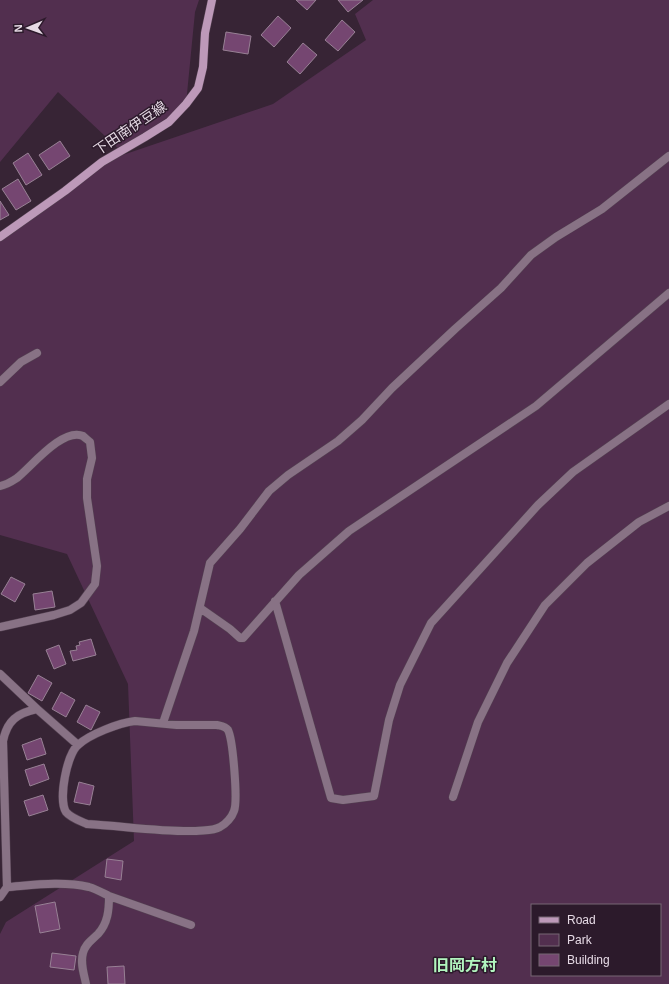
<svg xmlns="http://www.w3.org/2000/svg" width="669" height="984" viewBox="0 0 669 984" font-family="Arial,'Noto Sans JP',sans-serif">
<rect width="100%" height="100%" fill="#372435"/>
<!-- green -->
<path fill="#522f4f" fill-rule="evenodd" d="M 0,0 L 199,0 L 195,12 L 186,104 L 121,151 L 58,92 L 0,162 Z
M 373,0 L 669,0 L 669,984 L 0,984 L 0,934 L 6,922 L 134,841 L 128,684 L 67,554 L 0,535 L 0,241 L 102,162 L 273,104 L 366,40 L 355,14 ZM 532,905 L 660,905 L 660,975 L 532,975 Z"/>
<!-- building -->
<path fill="#754671" stroke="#988195" d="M 296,0 L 316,0 L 307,10 Z
M 338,0 L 363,0 L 348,12 Z
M 278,16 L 291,28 L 274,47 L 261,35 Z
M 342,20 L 355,32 L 338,51 L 325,40 Z
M 226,32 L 251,36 L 248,54 L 223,50 Z
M 303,43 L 317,55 L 300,74 L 287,62 Z
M 60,141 L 70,156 L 49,170 L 39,155 Z
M 28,153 L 42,175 L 26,185 L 13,163 Z
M 18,179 L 31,201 L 16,210 L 2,189 Z
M 0,201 L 9,215 L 0,220 Z
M 11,577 L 25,584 L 15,602 L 1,594 Z
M 52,591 L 55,607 L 35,610 L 33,594 Z
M 91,639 L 96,655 L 73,661 L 70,651 L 77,650 L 76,646 L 80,645 L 79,642 Z
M 59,645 L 66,664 L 54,669 L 46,650 Z
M 38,675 L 52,683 L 42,701 L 28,693 Z
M 61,692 L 75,700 L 66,717 L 52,709 Z
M 86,705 L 100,712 L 91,730 L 77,722 Z
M 41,738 L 46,754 L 27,760 L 22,745 Z
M 44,764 L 49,779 L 30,786 L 25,770 Z
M 79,782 L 94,786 L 90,805 L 74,802 Z
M 43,795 L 48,810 L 29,816 L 24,801 Z
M 107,859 L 123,861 L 121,880 L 105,877 Z
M 55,902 L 60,929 L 40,933 L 35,906 Z
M 52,953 L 76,956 L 74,970 L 50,967 Z
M 124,966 L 125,984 L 108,984 L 107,967 Z"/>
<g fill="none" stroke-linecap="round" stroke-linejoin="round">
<!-- minor casing -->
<g stroke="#534151" stroke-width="9">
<path id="minor" d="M 0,382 L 21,362 L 37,353
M 0,486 C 6,485 11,482 17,478 C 31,467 63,427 83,436 C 85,438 88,440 90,442 L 92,458 L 87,479 L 87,498 L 97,566 L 95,584 L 81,603 L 70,610 L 54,615 L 0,627
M 275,601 L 331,798 L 343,800 L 374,796 L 389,720 L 400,685 L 431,623 L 538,505 L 573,472 L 669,404
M 200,608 L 230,629 L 240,638 L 243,638 L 299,575 L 349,531 L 536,406 L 669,293
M 0,674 L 37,709
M 135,721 L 177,725 L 217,725 C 222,726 225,726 228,730 C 233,740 238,801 234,811 C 232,817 226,824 220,827 C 213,831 204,830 196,831 C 160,832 123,826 87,824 C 80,821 71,818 66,812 C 58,799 67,754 78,745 C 90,734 119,723 135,721 Z
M 163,723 L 194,631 L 210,563 L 240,529 L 269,491 L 288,475 L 338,441 L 362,420 L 392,388 L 455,329 L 501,288 L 531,255 L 556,237 L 602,209 L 669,156
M 453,797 L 478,722 L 507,663 L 545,605 L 587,563 L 639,522 L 669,506
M 7,887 C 34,885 62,881 89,887 C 96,889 103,893 109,896 C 109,910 108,923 98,934 C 92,940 85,944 83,953 C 80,963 84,974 86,984
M 109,896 L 191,925
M 0,897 L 7,887 L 3,741 C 7,721 17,713 37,709 L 78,745"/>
</g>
<!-- secondary casing -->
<g stroke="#534151" stroke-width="9">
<path id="secondary" d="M 0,237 L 65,191 L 102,162 L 145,137 L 169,122 L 186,104 L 198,88 L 203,67 L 205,33 L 212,0"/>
</g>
<!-- minor -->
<use href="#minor" stroke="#887285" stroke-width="8"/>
<!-- secondary -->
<use href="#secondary" stroke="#bd99b9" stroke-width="8"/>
</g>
<g text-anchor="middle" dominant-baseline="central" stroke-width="3" stroke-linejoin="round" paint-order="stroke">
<!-- street labels -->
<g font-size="14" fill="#e6dae5" stroke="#2c1a2b">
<text transform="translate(130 128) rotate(-34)">下田南伊豆線</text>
</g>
<!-- quarter labels -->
<g font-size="16" font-weight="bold" fill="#b2f5bf" stroke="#2c1a2b">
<text x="465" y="965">旧岡方村</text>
</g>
</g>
<!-- legend -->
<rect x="531" y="904" width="130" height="72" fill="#2c1a2b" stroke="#766775"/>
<rect x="539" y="917" width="20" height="6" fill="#bd99b9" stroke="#766775"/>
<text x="567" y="924" font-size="12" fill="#e6dae5">Road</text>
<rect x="539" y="934" width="20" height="12" fill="#522f4f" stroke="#766775"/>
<text x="567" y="944" font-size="12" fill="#e6dae5">Park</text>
<rect x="539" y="954" width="20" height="12" fill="#754671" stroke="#766775"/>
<text x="567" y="964" font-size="12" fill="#e6dae5">Building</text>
<!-- north arrow -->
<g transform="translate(28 28) rotate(268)" stroke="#2c1a2b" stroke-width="3" paint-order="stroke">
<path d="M0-3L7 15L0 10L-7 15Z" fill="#e6dae5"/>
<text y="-6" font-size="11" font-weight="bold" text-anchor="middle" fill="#e6dae5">N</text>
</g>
</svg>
